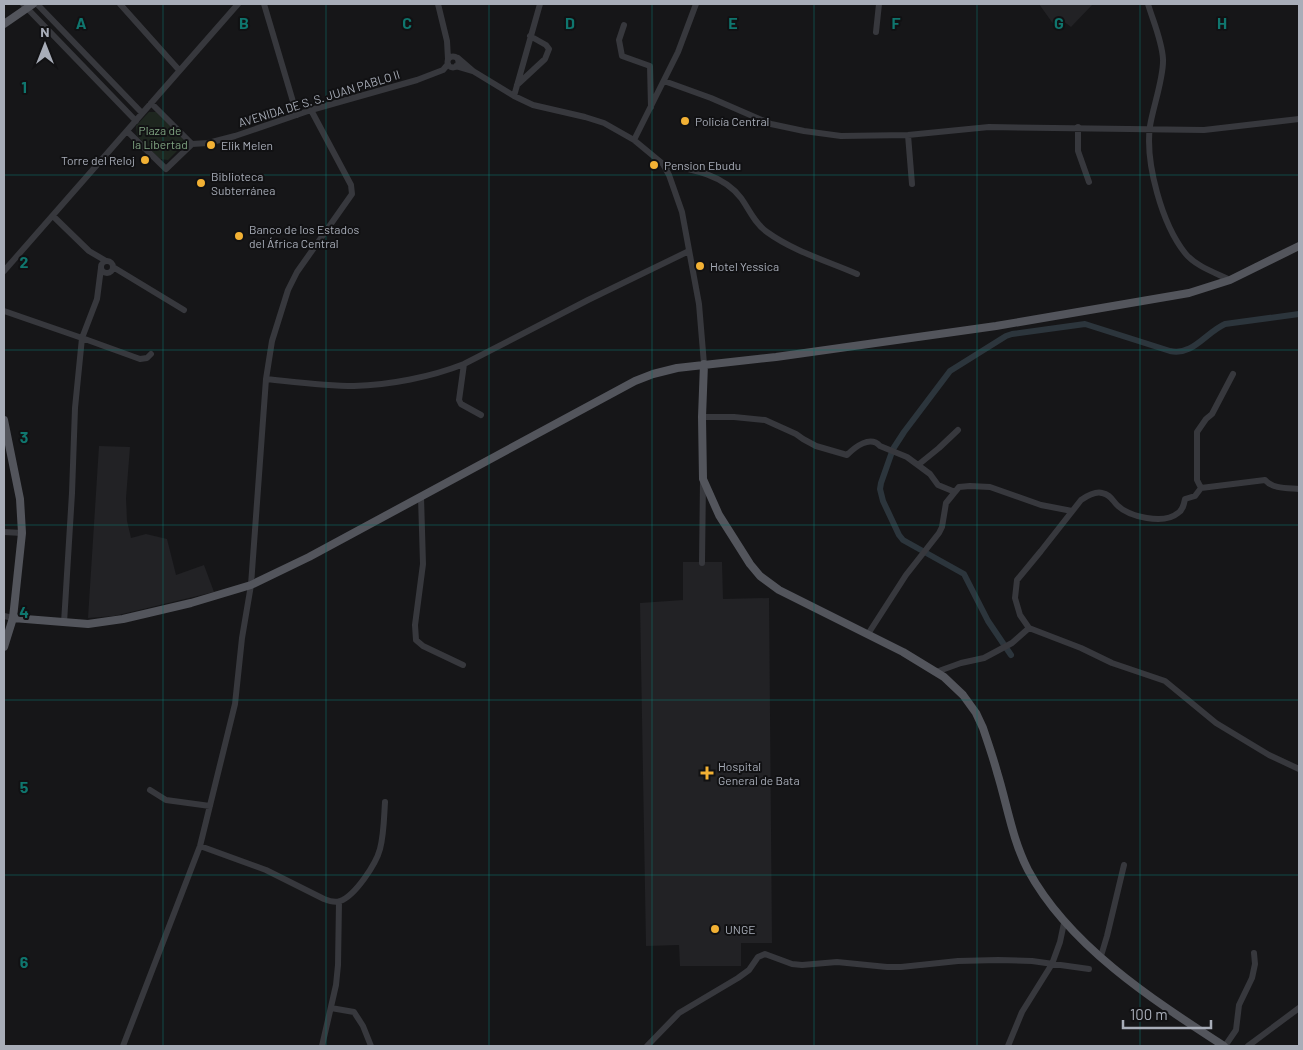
<svg xmlns="http://www.w3.org/2000/svg" width="1303" height="1050" viewBox="0 0 1303 1050" font-family="Barlow,sans-serif">
<rect width="100%" height="100%" fill="#161618"/>
<!-- built -->
<path fill="#222225" d="M 1039,4 L 1093,4 L 1071,27 L 1062,20 L 1054,25 Z
M 99,446 L 130,447 L 126,498 L 127,521 L 131,538 L 146,534 L 167,539 L 176,575 L 204,565 L 214,592 L 114,616 L 88,618 Z
M 683,562 L 722,562 L 723,599 L 769,598 L 772,943 L 741,943 L 741,966 L 680,966 L 679,945 L 646,946 L 640,603 L 683,600 Z"/>
<!-- green -->
<path fill="#1e261f" d="M 149,112 L 156,112 L 183,139 L 182,146 L 168,160 L 160,159 L 137,136 L 136,126 Z"/>
<g fill="none" stroke-linecap="round" stroke-linejoin="round">
<!-- canal -->
<path stroke="#2c353c" stroke-width="6" d="M 1011,655 L 988,621 L 964,574 L 903,540 L 899,535 L 883,501 L 880,489 L 881,483 L 893,449 L 904,432 L 950,371 L 1006,336 L 1012,334 L 1085,324 L 1170,351 C 1193,356 1205,333 1225,324 L 1299,314"/>
<!-- minor -->
<path stroke="#37383d" stroke-width="6" d="M 23,4 L 136,121
M 37,4 L 142,113
M 120,4 L 179,70
M 264,4 L 297,115
M 438,4 L 447,41 L 448,59
M 1148,4 C 1153,21 1162,41 1163,59 C 1164,77 1153,107 1150,126 C 1145,163 1162,224 1185,253 C 1195,266 1216,273 1230,280
M 624,25 L 619,40 L 622,56 L 650,66 L 651,107
M 876,32 L 879,4
M447.5 62a5.5 5.5 0 1 1 11 0a5.5 5.5 0 1 1-11 0Z
M 458,58 L 473,71 L 514,96 L 533,105 L 585,117 L 604,123 L 634,140 L 663,164 L 669,175 L 682,212 L 699,304 L 704,364
M 456,66 L 473,71
M 664,81 L 711,98 L 771,124 L 804,131 L 841,136 L 908,135 L 989,127 L 1204,130 L 1299,119
M 517,85 L 545,59 L 549,49 L 546,45 L 530,36
M 514,96 L 540,4
M 151,103 L 192,144
M 1078,127 L 1078,151 L 1089,182
M 127,131 L 166,169 L 192,144 L 208,143 L 235,136 L 311,110 L 417,80 L 443,70 L 448,64
M 908,135 L 912,184
M 634,140 L 678,52 L 696,4
M 663,164 C 691,169 723,174 741,198 C 749,209 755,224 767,232 C 793,251 827,261 857,274
M 53,216 L 89,251 L 106,261
M101 267a6 6 0 1 1 12 0a6 6 0 1 1-12 0Z
M 113,267 L 184,310
M 101,268 L 97,299 L 82,338 L 140,359 L 147,358 L 151,354
M 4,271 L 238,4
M 4,311 L 82,338 L 75,408 L 72,493 L 64,623
M 464,364 L 459,400 L 461,404 L 481,415
M 266,379 C 295,382 325,386 354,386 C 390,385 431,377 464,364 L 588,300 L 689,251
M 702,417 L 734,417 L 765,420 L 796,434 L 803,439 L 816,446 L 847,455 C 855,447 870,435 880,446 L 907,457 L 930,474 L 938,485 L 955,492
M 918,465 L 939,448 L 958,430
M 1201,488 L 1197,480 L 1197,432 L 1206,419 L 1212,414 L 1233,374
M 421,497 L 423,564 L 415,625 L 416,640 L 423,646 L 463,665
M 4,532 L 22,533
M 702,563 L 703,480
M 4,616 L 13,618
M 1029,628 L 1081,648 L 1112,663 L 1165,681 L 1216,723 L 1269,755 L 1299,769
M 868,634 L 906,575 L 939,533 L 942,527 L 946,503 L 959,487 L 970,486 L 990,487 L 1041,505 L 1072,511
M 936,672 L 961,663 L 984,658 L 1012,643 L 1029,628 L 1020,615 L 1015,598 L 1017,580 L 1041,551 L 1081,500 C 1087,496 1095,491 1102,493 C 1110,494 1112,500 1117,505 C 1129,517 1164,525 1178,513 C 1183,510 1184,504 1185,499 L 1195,496 L 1201,488 L 1265,480 C 1273,489 1287,488 1299,489
M 150,790 L 166,800 L 210,806
M 200,846 L 266,870 L 324,899 C 329,901 335,903 340,901 C 355,896 376,864 380,849 C 384,834 384,817 385,802
M 1101,956 L 1107,936 L 1124,865
M 331,1008 L 354,1012 L 363,1026 L 371,1046
M 123,1046 L 200,846 L 235,704 L 242,638 L 251,585 L 266,379 L 272,341 L 288,290 L 297,272 L 352,194 L 351,185 L 311,110
M 322,1046 L 336,985 L 338,965 L 339,902
M 647,1046 L 679,1013 L 738,978 L 749,970 L 758,957 L 765,954 L 792,964 L 802,965 L 837,962 L 887,967 L 901,967 L 958,961 L 998,960 L 1032,961 L 1089,969
M 1008,1046 L 1022,1012 L 1052,964 L 1060,942 L 1064,923
M 1225,1046 L 1236,1030 L 1239,1005 L 1252,978 L 1255,964 L 1254,953
M 1248,1046 L 1299,1008"/>
<!-- major -->
<path stroke="#53555c" stroke-width="8" d="M 4,24 L 33,4
M 704,364 L 702,417 L 703,479 L 719,515 L 750,564 L 760,576 L 779,590 L 903,652 L 944,677 L 963,695 L 976,713 L 983,728 C 988,743 993,757 997,772 C 1007,804 1012,839 1028,870 C 1069,946 1153,1000 1224,1046
M 4,420 L 20,499 L 22,533 L 13,618 L 4,647
M 13,618 L 88,624 L 123,619 L 191,603 L 251,585 L 309,557 L 635,381 L 653,374 L 677,368 L 776,357 L 996,326 L 1189,293 L 1230,280 L 1299,246"/>
</g>
<!-- grid -->
<path fill="none" stroke="#0f766e" stroke-width="1" stroke-opacity="0.55" d="M 163,4 L 163,1046M 326,4 L 326,1046M 489,4 L 489,1046M 652,4 L 652,1046M 814,4 L 814,1046M 977,4 L 977,1046M 1140,4 L 1140,1046M 4,175 L 1299,175M 4,350 L 1299,350M 4,525 L 1299,525M 4,700 L 1299,700M 4,875 L 1299,875"/>
<!-- markers -->
<g fill="#f2b134" stroke="#111113" stroke-width="2">
<circle cx="685" cy="121" r="5"/>
<circle cx="211" cy="145" r="5"/>
<circle cx="145" cy="160" r="5"/>
<circle cx="654" cy="165" r="5"/>
<circle cx="201" cy="183" r="5"/>
<circle cx="239" cy="236" r="5"/>
<circle cx="700" cy="266" r="5"/>
<path d="M704.5 765.5h5v5h5v5h-5v5h-5v-5h-5v-5h5z"/>
<circle cx="715" cy="929" r="5"/>
</g>
<g text-anchor="middle" dominant-baseline="central" stroke-width="4" stroke-linejoin="round" paint-order="stroke">
<!-- street labels -->
<g font-size="12" fill="#a8adb8" stroke="#111113">
<text transform="translate(319 98) rotate(-17)">AVENIDA DE S. S. JUAN PABLO II</text>
</g>
<!-- poi labels -->
<g font-size="12" fill="#a8adb8" stroke="#111113" text-anchor="start">
<text x="695" y="121">Policía Central</text>
<text x="221" y="145">Elik Melen</text>
<text x="135" y="160" text-anchor="end">Torre del Reloj</text>
<text x="664" y="165">Pension Ebudu</text>
<text x="211" y="176">Biblioteca<tspan x="211" dy="14">Subterránea</tspan></text>
<text x="249" y="229">Banco de los Estados<tspan x="249" dy="14">del África Central</tspan></text>
<text x="710" y="266">Hotel Yessica</text>
<text x="718" y="766">Hospital<tspan x="718" dy="14">General de Bata</tspan></text>
<text x="725" y="929">UNGE</text>
</g>
<!-- park labels -->
<g font-size="12" fill="#7fa381" stroke="#111113">
<text x="160" y="130">Plaza de<tspan x="160" dy="14">la Libertad</tspan></text>
</g>
</g>
<g font-size="16" text-anchor="middle" font-weight="bold" fill="#0f766e" stroke="#111113" stroke-width="4" stroke-linejoin="round" paint-order="stroke">
<text x="81" y="29">A</text>
<text x="244" y="29">B</text>
<text x="407" y="29">C</text>
<text x="570" y="29">D</text>
<text x="733" y="29">E</text>
<text x="896" y="29">F</text>
<text x="1059" y="29">G</text>
<text x="1222" y="29">H</text>
<text x="24" y="93">1</text>
<text x="24" y="268">2</text>
<text x="24" y="443">3</text>
<text x="24" y="618">4</text>
<text x="24" y="793">5</text>
<text x="24" y="968">6</text>
</g>
<!-- border -->
<rect width="1303" height="1050" fill="none" stroke="#a8adb8" stroke-width="10"/>
<!-- north arrow -->
<g transform="translate(45 45)" stroke="#111113" stroke-width="4" paint-order="stroke">
<path d="M0-4L9 19L0 12L-9 19Z" fill="#a8adb8"/>
<text y="-8" font-size="14" font-weight="bold" text-anchor="middle" fill="#a8adb8">N</text>
</g>
<!-- scale -->
<path d="M1123 1020v8h88v-8" fill="none" stroke="#a8adb8" stroke-width="2.5"/>
<text x="1130" y="1020" font-size="15" fill="#a8adb8" stroke="#111113" stroke-width="4" paint-order="stroke">100 m</text>
</svg>
